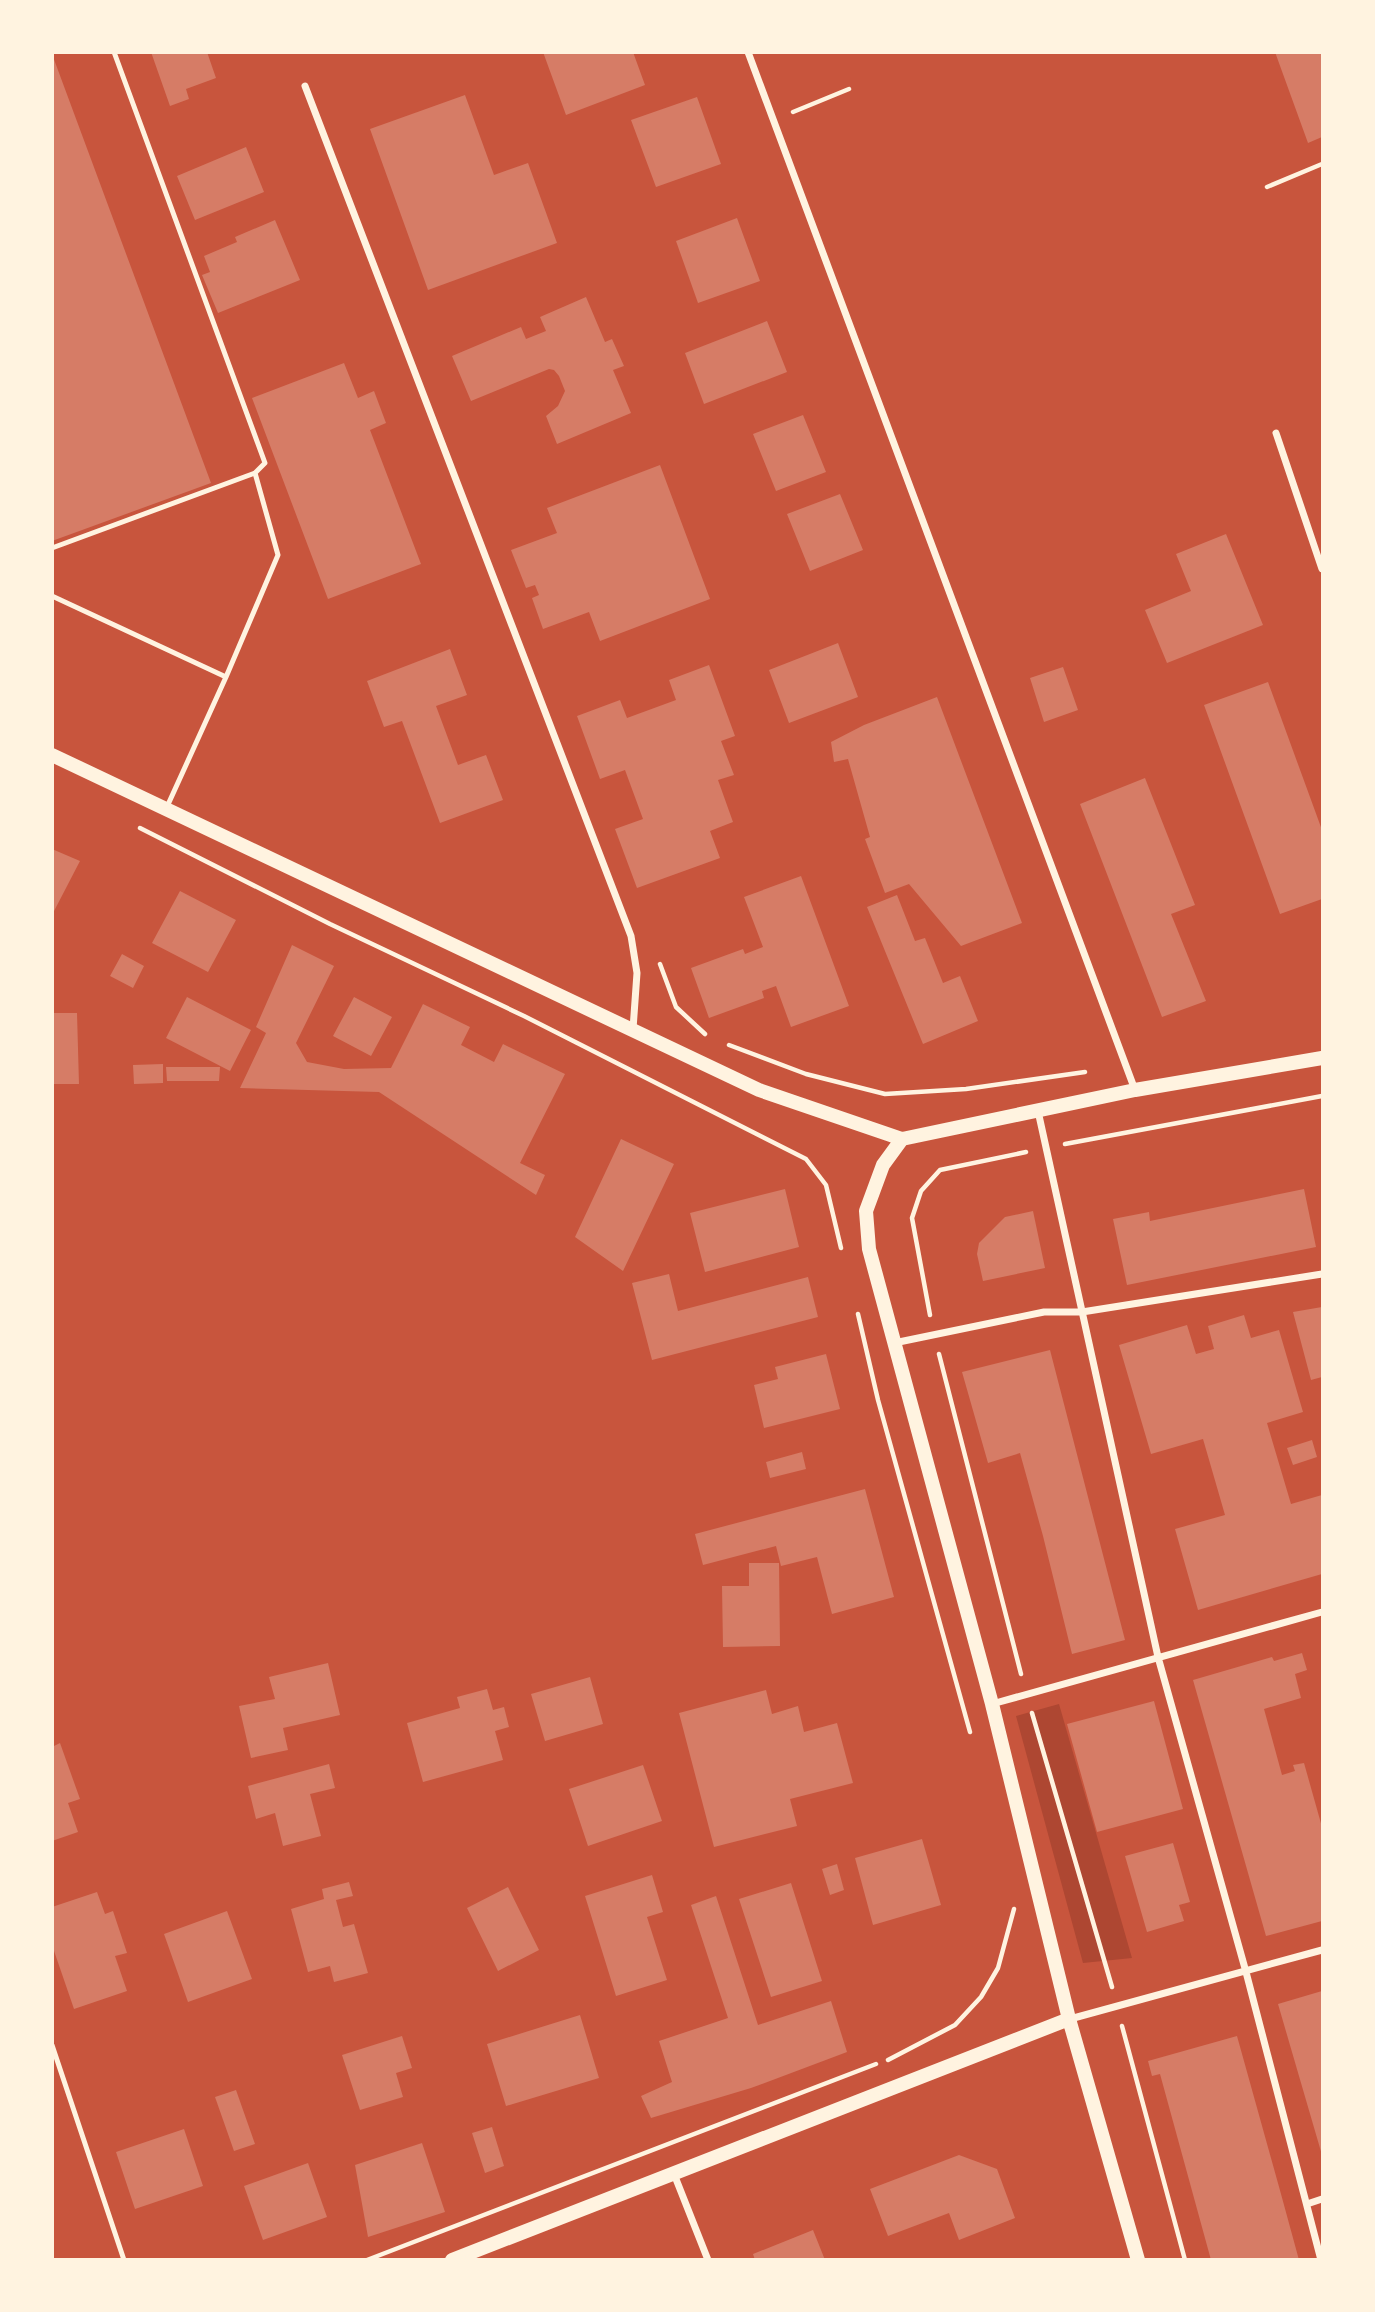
<svg xmlns="http://www.w3.org/2000/svg" width="1375" height="2312" viewBox="0 0 1375 2312" font-family="'PT Serif',serif">
<rect width="100%" height="100%" fill="#c8553d"/>
<!-- green -->
<path fill="#ae4732" d="M 1059,1704 L 1132,1958 L 1083,1963 L 1016,1716 Z"/>
<!-- building -->
<path fill="#d67c66" d="M 151,52 L 207,52 L 216,78 L 186,89 L 189,99 L 170,106 Z
M 543,52 L 633,52 L 645,85 L 566,115 Z
M 1275,52 L 1322,52 L 1322,137 L 1308,143 Z
M 52,54 L 211,483 L 52,541 Z
M 465,95 L 494,175 L 528,163 L 557,243 L 428,290 L 370,129 Z
M 697,97 L 721,164 L 656,187 L 631,120 Z
M 246,147 L 264,192 L 195,220 L 177,176 Z
M 737,218 L 760,281 L 698,303 L 676,241 Z
M 275,220 L 300,280 L 218,313 L 202,275 L 210,272 L 204,256 L 237,242 L 235,237 Z
M 586,297 L 605,342 L 612,339 L 624,366 L 613,370 L 631,413 L 557,444 L 546,416 L 558,406 L 565,391 L 559,376 L 554,370 L 549,369 L 471,401 L 452,356 L 521,327 L 526,339 L 546,331 L 540,317 Z
M 767,321 L 787,372 L 704,404 L 685,353 Z
M 344,363 L 358,398 L 374,391 L 386,423 L 370,430 L 421,564 L 328,599 L 252,398 Z
M 803,415 L 826,472 L 776,491 L 753,434 Z
M 660,465 L 710,599 L 600,641 L 589,612 L 543,629 L 532,598 L 539,595 L 535,585 L 526,588 L 511,550 L 557,533 L 547,508 Z
M 840,494 L 863,550 L 810,571 L 787,514 Z
M 1226,534 L 1263,625 L 1167,663 L 1145,610 L 1191,591 L 1176,554 Z
M 838,643 L 858,697 L 789,723 L 769,670 Z
M 450,649 L 467,695 L 436,706 L 458,765 L 486,755 L 503,800 L 440,823 L 402,721 L 384,727 L 367,681 Z
M 709,665 L 735,736 L 721,741 L 734,775 L 718,780 L 733,822 L 710,831 L 720,858 L 637,888 L 615,829 L 643,819 L 625,770 L 600,779 L 577,716 L 620,700 L 627,718 L 676,700 L 669,680 Z
M 1063,667 L 1078,710 L 1044,722 L 1030,678 Z
M 1268,682 L 1322,830 L 1322,899 L 1280,914 L 1204,705 Z
M 937,697 L 1022,923 L 961,946 L 909,884 L 885,893 L 865,839 L 870,837 L 848,759 L 834,762 L 831,742 L 864,725 Z
M 1145,778 L 1195,905 L 1171,914 L 1206,1001 L 1162,1017 L 1080,804 Z
M 52,849 L 80,861 L 52,915 Z
M 801,876 L 849,1006 L 791,1027 L 776,986 L 762,991 L 764,998 L 709,1018 L 691,968 L 743,949 L 745,954 L 763,947 L 744,897 Z
M 180,891 L 236,920 L 208,972 L 152,943 Z
M 897,895 L 915,941 L 925,938 L 943,983 L 960,976 L 978,1021 L 923,1044 L 867,907 Z
M 292,945 L 334,966 L 296,1043 L 307,1062 L 344,1069 L 391,1068 L 423,1004 L 470,1027 L 461,1045 L 494,1062 L 503,1044 L 565,1074 L 520,1163 L 545,1175 L 536,1195 L 379,1092 L 240,1088 L 266,1033 L 256,1027 Z
M 122,954 L 144,966 L 133,988 L 110,976 Z
M 187,997 L 251,1030 L 230,1071 L 166,1038 Z
M 354,997 L 392,1017 L 371,1056 L 333,1036 Z
M 52,1013 L 77,1013 L 79,1084 L 52,1084 Z
M 163,1064 L 163,1083 L 134,1084 L 133,1065 Z
M 166,1067 L 220,1067 L 219,1081 L 167,1081 Z
M 621,1139 L 674,1164 L 623,1271 L 575,1237 Z
M 785,1189 L 799,1247 L 705,1272 L 690,1213 Z
M 1304,1189 L 1316,1247 L 1127,1285 L 1113,1219 L 1149,1212 L 1150,1221 Z
M 1033,1211 L 1045,1268 L 983,1281 L 977,1254 L 979,1243 L 1005,1217 Z
M 669,1274 L 678,1311 L 808,1277 L 818,1317 L 652,1360 L 632,1283 Z
M 1322,1307 L 1322,1377 L 1311,1380 L 1293,1312 Z
M 1244,1315 L 1251,1338 L 1279,1330 L 1303,1412 L 1267,1423 L 1291,1504 L 1322,1495 L 1322,1574 L 1198,1610 L 1175,1529 L 1225,1515 L 1203,1439 L 1151,1454 L 1119,1345 L 1187,1325 L 1196,1354 L 1214,1349 L 1208,1326 Z
M 1050,1350 L 1125,1640 L 1072,1654 L 1043,1536 L 1020,1453 L 988,1463 L 962,1372 Z
M 826,1354 L 840,1409 L 764,1428 L 754,1385 L 778,1379 L 775,1367 Z
M 1312,1440 L 1317,1457 L 1293,1465 L 1287,1448 Z
M 802,1452 L 806,1469 L 770,1478 L 766,1462 Z
M 865,1489 L 894,1597 L 832,1614 L 817,1557 L 781,1566 L 776,1546 L 703,1565 L 695,1534 Z
M 749,1563 L 779,1563 L 780,1646 L 723,1647 L 722,1586 L 749,1586 Z
M 1302,1653 L 1307,1670 L 1295,1674 L 1301,1698 L 1264,1709 L 1282,1775 L 1295,1771 L 1293,1765 L 1304,1763 L 1322,1827 L 1322,1921 L 1266,1936 L 1193,1680 L 1272,1657 L 1274,1661 Z
M 328,1663 L 340,1715 L 283,1728 L 288,1750 L 251,1758 L 239,1706 L 275,1699 L 269,1677 Z
M 590,1677 L 603,1724 L 545,1741 L 531,1694 Z
M 487,1689 L 493,1710 L 504,1707 L 509,1727 L 495,1731 L 503,1760 L 423,1782 L 407,1723 L 460,1708 L 457,1697 Z
M 766,1690 L 772,1714 L 798,1706 L 804,1732 L 837,1723 L 853,1783 L 790,1799 L 797,1826 L 714,1847 L 679,1713 Z
M 1154,1701 L 1183,1809 L 1097,1832 L 1067,1724 Z
M 60,1743 L 80,1799 L 68,1803 L 78,1832 L 52,1841 L 52,1747 Z
M 329,1764 L 335,1788 L 310,1794 L 321,1836 L 283,1846 L 275,1813 L 256,1819 L 248,1786 Z
M 643,1765 L 662,1821 L 588,1846 L 569,1789 Z
M 922,1839 L 941,1905 L 873,1925 L 855,1858 Z
M 1173,1843 L 1190,1902 L 1179,1905 L 1184,1921 L 1147,1932 L 1125,1856 Z
M 837,1864 L 844,1890 L 830,1895 L 822,1869 Z
M 652,1875 L 663,1912 L 647,1917 L 667,1980 L 616,1996 L 585,1896 Z
M 349,1882 L 353,1896 L 336,1900 L 343,1927 L 354,1924 L 368,1973 L 334,1982 L 330,1966 L 308,1972 L 291,1909 L 324,1899 L 322,1889 Z
M 791,1883 L 822,1981 L 771,1997 L 739,1899 Z
M 508,1887 L 539,1950 L 498,1971 L 467,1908 Z
M 97,1892 L 105,1914 L 113,1911 L 127,1953 L 115,1956 L 127,1991 L 74,2009 L 52,1945 L 52,1907 Z
M 716,1896 L 758,2025 L 831,2001 L 847,2052 L 751,2088 L 651,2118 L 641,2096 L 672,2082 L 659,2041 L 728,2018 L 691,1905 Z
M 227,1911 L 252,1979 L 188,2002 L 164,1934 Z
M 1322,1991 L 1322,2155 L 1278,2004 Z
M 580,2015 L 599,2078 L 506,2106 L 487,2044 Z
M 402,2036 L 412,2068 L 396,2073 L 403,2097 L 360,2110 L 342,2055 Z
M 1237,2036 L 1281,2194 L 1299,2260 L 1211,2260 L 1160,2074 L 1152,2076 L 1148,2061 Z
M 236,2090 L 255,2144 L 234,2151 L 215,2097 Z
M 492,2127 L 504,2166 L 485,2173 L 472,2133 Z
M 184,2129 L 203,2186 L 135,2209 L 116,2152 Z
M 422,2143 L 445,2212 L 368,2237 L 355,2165 Z
M 959,2155 L 997,2169 L 1015,2218 L 959,2240 L 949,2213 L 888,2236 L 870,2189 Z
M 308,2163 L 327,2217 L 263,2240 L 244,2186 Z
M 813,2230 L 825,2260 L 755,2260 L 753,2254 Z"/>
<g fill="none" stroke-linecap="round" stroke-linejoin="round">
<!-- path -->
<path stroke="#fff3e0" stroke-width="4.5" d="M 793,112 L 849,89
M 1267,187 L 1322,164
M 140,828 L 330,924 L 524,1016 L 806,1159 L 826,1185 L 841,1248
M 660,964 L 676,1007 L 705,1034
M 729,1045 L 806,1074 L 885,1094 L 966,1089 L 1085,1072
M 1065,1144 L 1322,1096
M 858,1314 L 878,1400 L 970,1732
M 930,1315 L 912,1218 L 921,1191 L 940,1170 L 1026,1152
M 939,1354 L 1021,1674
M 1032,1713 L 1112,1987
M 1122,2026 L 1185,2260
M 888,2060 L 955,2025 L 981,1997 L 998,1968 L 1014,1909
M 367,2260 L 876,2064"/>
<!-- service -->
<path stroke="#fff3e0" stroke-width="5" d="M 114,52 L 265,463 L 255,473
M 52,548 L 255,473 L 278,555 L 226,677
M 52,596 L 226,677 L 166,809
M 52,2045 L 124,2260"/>
<!-- minor -->
<path stroke="#fff3e0" stroke-width="7" d="M 748,52 L 1135,1090
M 305,86 L 631,936 L 637,973 L 633,1029
M 1276,433 L 1322,569
M 1038,1111 L 1158,1657 L 1246,1972 L 1321,2260
M 894,1343 L 1044,1312 L 1082,1312 L 1322,1274
M 992,1704 L 1322,1612
M 1070,2019 L 1322,1950
M 674,2174 L 708,2260
M 1307,2204 L 1322,2199"/>
<!-- secondary -->
<path stroke="#fff3e0" stroke-width="14" d="M 52,755 L 759,1090 L 902,1139
M 452,2260 L 1069,2019
M 1138,2260 L 1069,2019 L 992,1704 L 869,1249 L 866,1211 L 883,1165 L 902,1139 L 1135,1090 L 1322,1058"/>
</g>
<!-- border -->
<rect width="1375" height="2312" fill="none" stroke="#fff3e0" stroke-width="108"/>
</svg>
